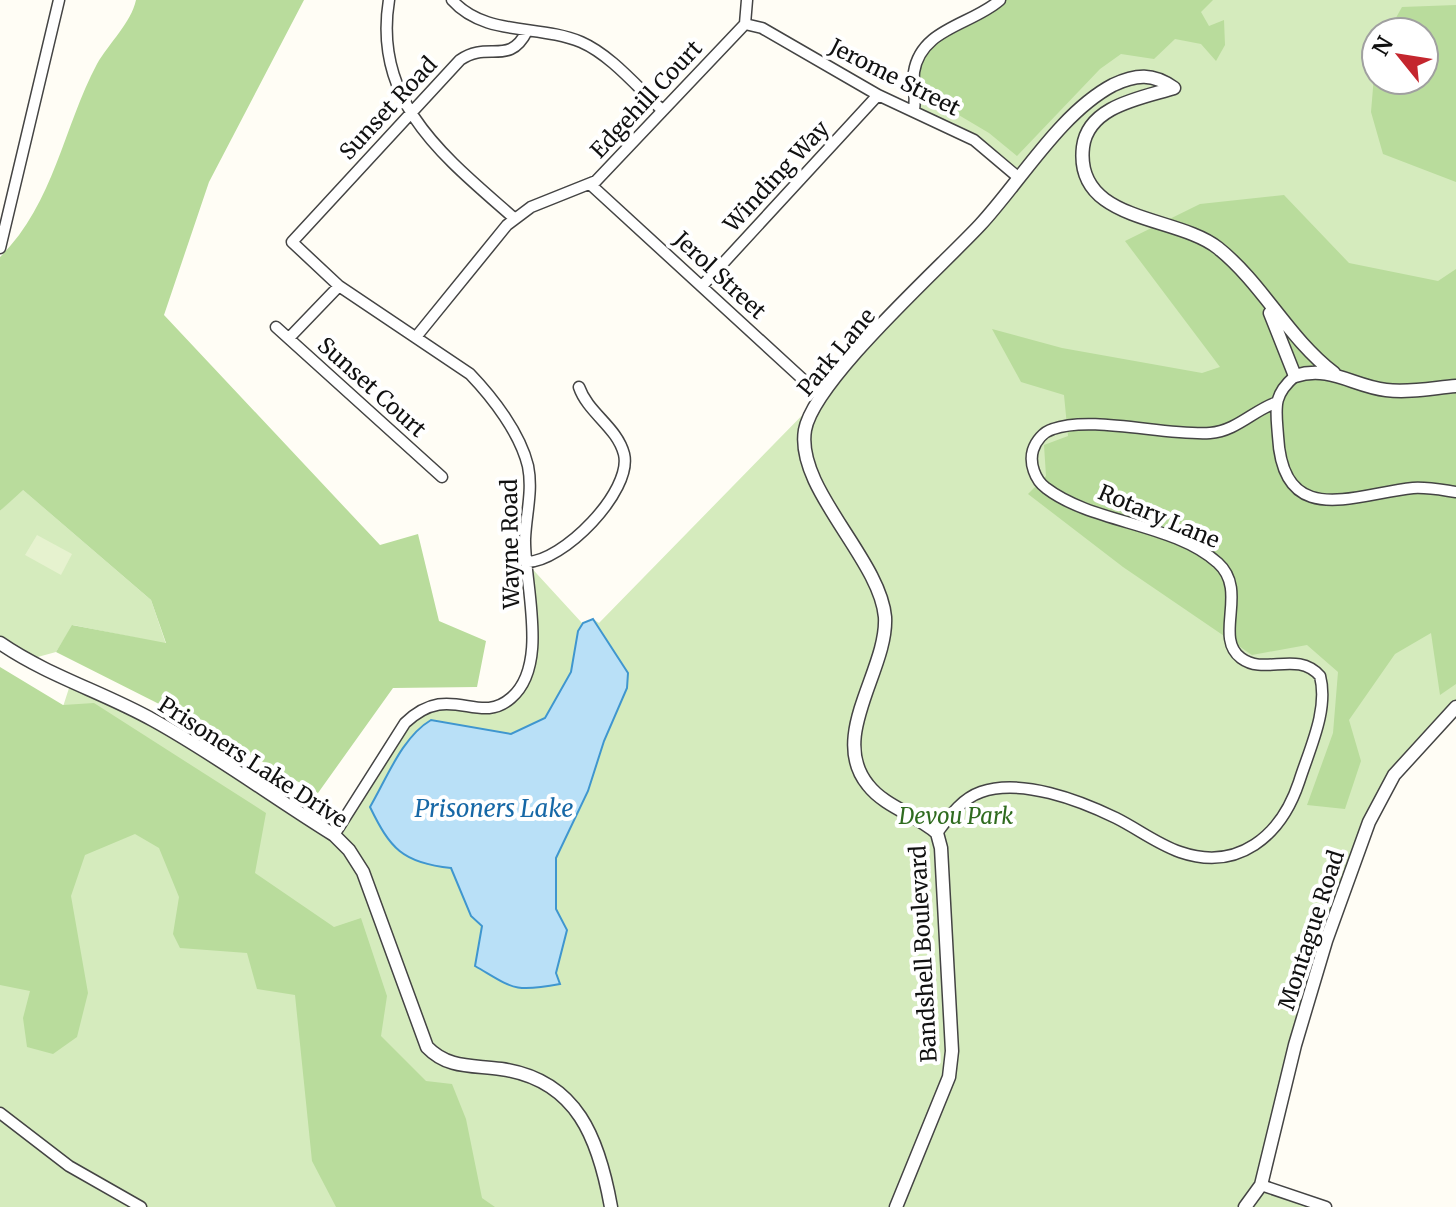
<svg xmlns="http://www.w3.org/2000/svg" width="1456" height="1207" viewBox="0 0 1456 1207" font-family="Merriweather,serif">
<rect width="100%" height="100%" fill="#fffdf5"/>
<!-- green -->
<path fill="#d5ebbd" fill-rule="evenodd" d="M 1000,0 L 1456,0 L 1456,707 L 1394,775 L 1326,941 L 1261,1185 L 1326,1207 L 0,1207 L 0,900 L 71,682 L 121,702 L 334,835 L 419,710 L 499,706 L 529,667 L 526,562 L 582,623 L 593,619 L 599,623 L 821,396 L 1019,178 L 988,151 L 914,110 L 914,77 ZM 1376,32 L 1424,32 L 1424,80 L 1376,80 Z
M 22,489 L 151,600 L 166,644 L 73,625 L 56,652 L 34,658 L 0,636 L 0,511 Z"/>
<!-- forest -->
<path fill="#b9dc9c" d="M 136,0 L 304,0 L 209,182 L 164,315 L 380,545 L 418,534 L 439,621 L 486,641 L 477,687 L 393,688 L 318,793 L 169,709 L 56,652 L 72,625 L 166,643 L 151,600 L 23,490 L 0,511 L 0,257 C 54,204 63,128 97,64 C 109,43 131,23 136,0 Z
M 1000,0 L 1213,0 L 1201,12 L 1209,26 L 1224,20 L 1225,45 L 1216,61 L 1201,44 L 1175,39 L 1154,59 L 1121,54 L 1100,69 L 1017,156 L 989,133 L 930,98 L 915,70 L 927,44 Z
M 1456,5 L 1456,182 L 1383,154 L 1371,112 L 1376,52 L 1376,80 L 1424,80 L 1424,32 L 1388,32 L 1402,7 Z
M 1284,195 L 1349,263 L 1438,281 L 1456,269 L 1456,684 L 1440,695 L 1431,633 L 1395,654 L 1349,720 L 1361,761 L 1345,809 L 1307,805 L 1333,733 L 1338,672 L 1307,645 L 1252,655 L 1123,567 L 1028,494 L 1046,476 L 1044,445 L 1068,436 L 1064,395 L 1021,382 L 992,329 L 1062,348 L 1202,373 L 1220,367 L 1125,241 L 1200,204 Z
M 0,667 L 63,705 L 94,703 L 266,813 L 255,873 L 334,927 L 361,918 L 387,996 L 381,1036 L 426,1081 L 452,1084 L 466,1119 L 482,1198 L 495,1207 L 336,1207 L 312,1161 L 295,995 L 257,989 L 247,953 L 180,948 L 173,934 L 179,897 L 159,848 L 135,834 L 85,855 L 71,896 L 88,993 L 77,1037 L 53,1054 L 27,1047 L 23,1018 L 30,991 L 0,985 Z"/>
<!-- pitch -->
<path fill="#e6f2cf" d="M 37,535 L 72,554 L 61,575 L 25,555 Z"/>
<!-- water -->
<path fill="#b9e0f7" stroke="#3f96cf" stroke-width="2" d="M 593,619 L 628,673 L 627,688 L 604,741 L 588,791 L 556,858 L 556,909 L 567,930 L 556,973 L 560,984 C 513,993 513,988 475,966 L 482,926 L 471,916 L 451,868 C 402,863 390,848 370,807 C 387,778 402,737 431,720 L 511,734 L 545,718 L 571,672 L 578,631 L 583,623 Z"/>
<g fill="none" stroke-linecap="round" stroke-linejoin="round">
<!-- minor casing -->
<g stroke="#444" stroke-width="13">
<path id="minor" d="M 389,0 C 372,103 446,158 515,219
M 452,0 C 485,37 539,24 581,42 C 611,55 638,88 662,110
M 745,24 L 762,28 L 878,95 L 974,140 L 1019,178
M 745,24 L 747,0
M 914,110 C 916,97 913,84 914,72 C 921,28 972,25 1000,0
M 591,185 L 821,396
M 0,248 L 59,0
M 703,285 L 878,95
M 276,327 L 442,477
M 416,337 L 507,225 L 531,207 L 596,181 L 745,24
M 289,338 L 339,286
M 1295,376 C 1272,396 1276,408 1278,436 C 1283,530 1354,494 1413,488 C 1428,487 1442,490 1456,492
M 526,562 C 562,563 633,491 624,454 C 617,427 588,413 579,387
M 937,833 C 949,817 961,799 981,792 C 1021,778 1079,800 1116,818 C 1138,829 1157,844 1180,852 C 1238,872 1281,836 1299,782 C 1309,750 1329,710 1320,676 C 1297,650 1265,676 1241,658 C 1213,637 1249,591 1218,563 C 1174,523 1093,524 1046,488 C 1035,480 1029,463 1033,450 C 1036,441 1043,432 1053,429 C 1091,415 1166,436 1210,433 C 1236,431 1253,411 1275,403
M 334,835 L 405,723 C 450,680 478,727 511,698 C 550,665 524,584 525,539 C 526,514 533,491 528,466 C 520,433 493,398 470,374 L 339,286 L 292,242 L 460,60 C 488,40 509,67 527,31
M 0,1113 L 69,1166 L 141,1207
M 1261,1185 L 1326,1207"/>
</g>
<!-- tertiary casing -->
<g stroke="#444" stroke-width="15">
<path id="tertiary" d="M 1174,88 C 1141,98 1088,106 1083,147 C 1074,223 1177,215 1218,248 C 1263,284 1288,338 1334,373
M 1270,313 L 1295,376 C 1330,365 1353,386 1386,390 C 1409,393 1433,388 1456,386
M 0,643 C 48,676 103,692 153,720 C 215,754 274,798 334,835 L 349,850 L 363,872 L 427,1047 C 448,1069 473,1065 501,1069 C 578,1080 599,1140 611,1207
M 896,1207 L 949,1077 L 952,1051 L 941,848 L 937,833 C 917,815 885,807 868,785 C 828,736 888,670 885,617 C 880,559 795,488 805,430 C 814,380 941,267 980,225 C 1020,182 1060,113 1113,85 C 1136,74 1153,73 1174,88
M 1245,1207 L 1261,1185 L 1295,1045 L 1326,941 L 1369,822 L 1394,775 L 1456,707"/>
</g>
<!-- minor -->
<use href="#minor" stroke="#fff" stroke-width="10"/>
<!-- tertiary -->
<use href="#tertiary" stroke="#fff" stroke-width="12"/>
</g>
<g text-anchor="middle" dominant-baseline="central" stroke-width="8" stroke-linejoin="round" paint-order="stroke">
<!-- street labels -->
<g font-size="22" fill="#111" stroke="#fff">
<text transform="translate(895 77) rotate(27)">Jerome Street</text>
<text transform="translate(646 99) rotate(-47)">Edgehill Court</text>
<text transform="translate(388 108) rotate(-47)">Sunset Road</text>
<text transform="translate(776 176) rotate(-47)">Winding Way</text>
<text transform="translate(720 275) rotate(43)">Jerol Street</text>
<text transform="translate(836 352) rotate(-50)">Park Lane</text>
<text transform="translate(372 387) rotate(42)">Sunset Court</text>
<text transform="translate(1159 516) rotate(23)">Rotary Lane</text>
<text transform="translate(510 544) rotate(-91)">Wayne Road</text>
<text transform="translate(253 762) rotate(33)">Prisoners Lake Drive</text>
<text transform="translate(1311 930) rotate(-72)">Montague Road</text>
<text transform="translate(923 954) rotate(-93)">Bandshell Boulevard</text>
</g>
<!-- park labels -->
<g font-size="22" font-style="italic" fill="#2f6b1f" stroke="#fff">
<text x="956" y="816">Devou Park</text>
</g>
<!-- water labels -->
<g font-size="24" font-style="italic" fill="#1768a6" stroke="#fff">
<text x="494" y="808">Prisoners Lake</text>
</g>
</g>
<!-- north arrow -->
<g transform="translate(1400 56) rotate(300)"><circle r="38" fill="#ffffff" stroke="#a0a0a0" stroke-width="2"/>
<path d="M0-6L14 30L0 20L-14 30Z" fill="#c4262e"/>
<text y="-12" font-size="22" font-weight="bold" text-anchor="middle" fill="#111111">N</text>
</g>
</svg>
